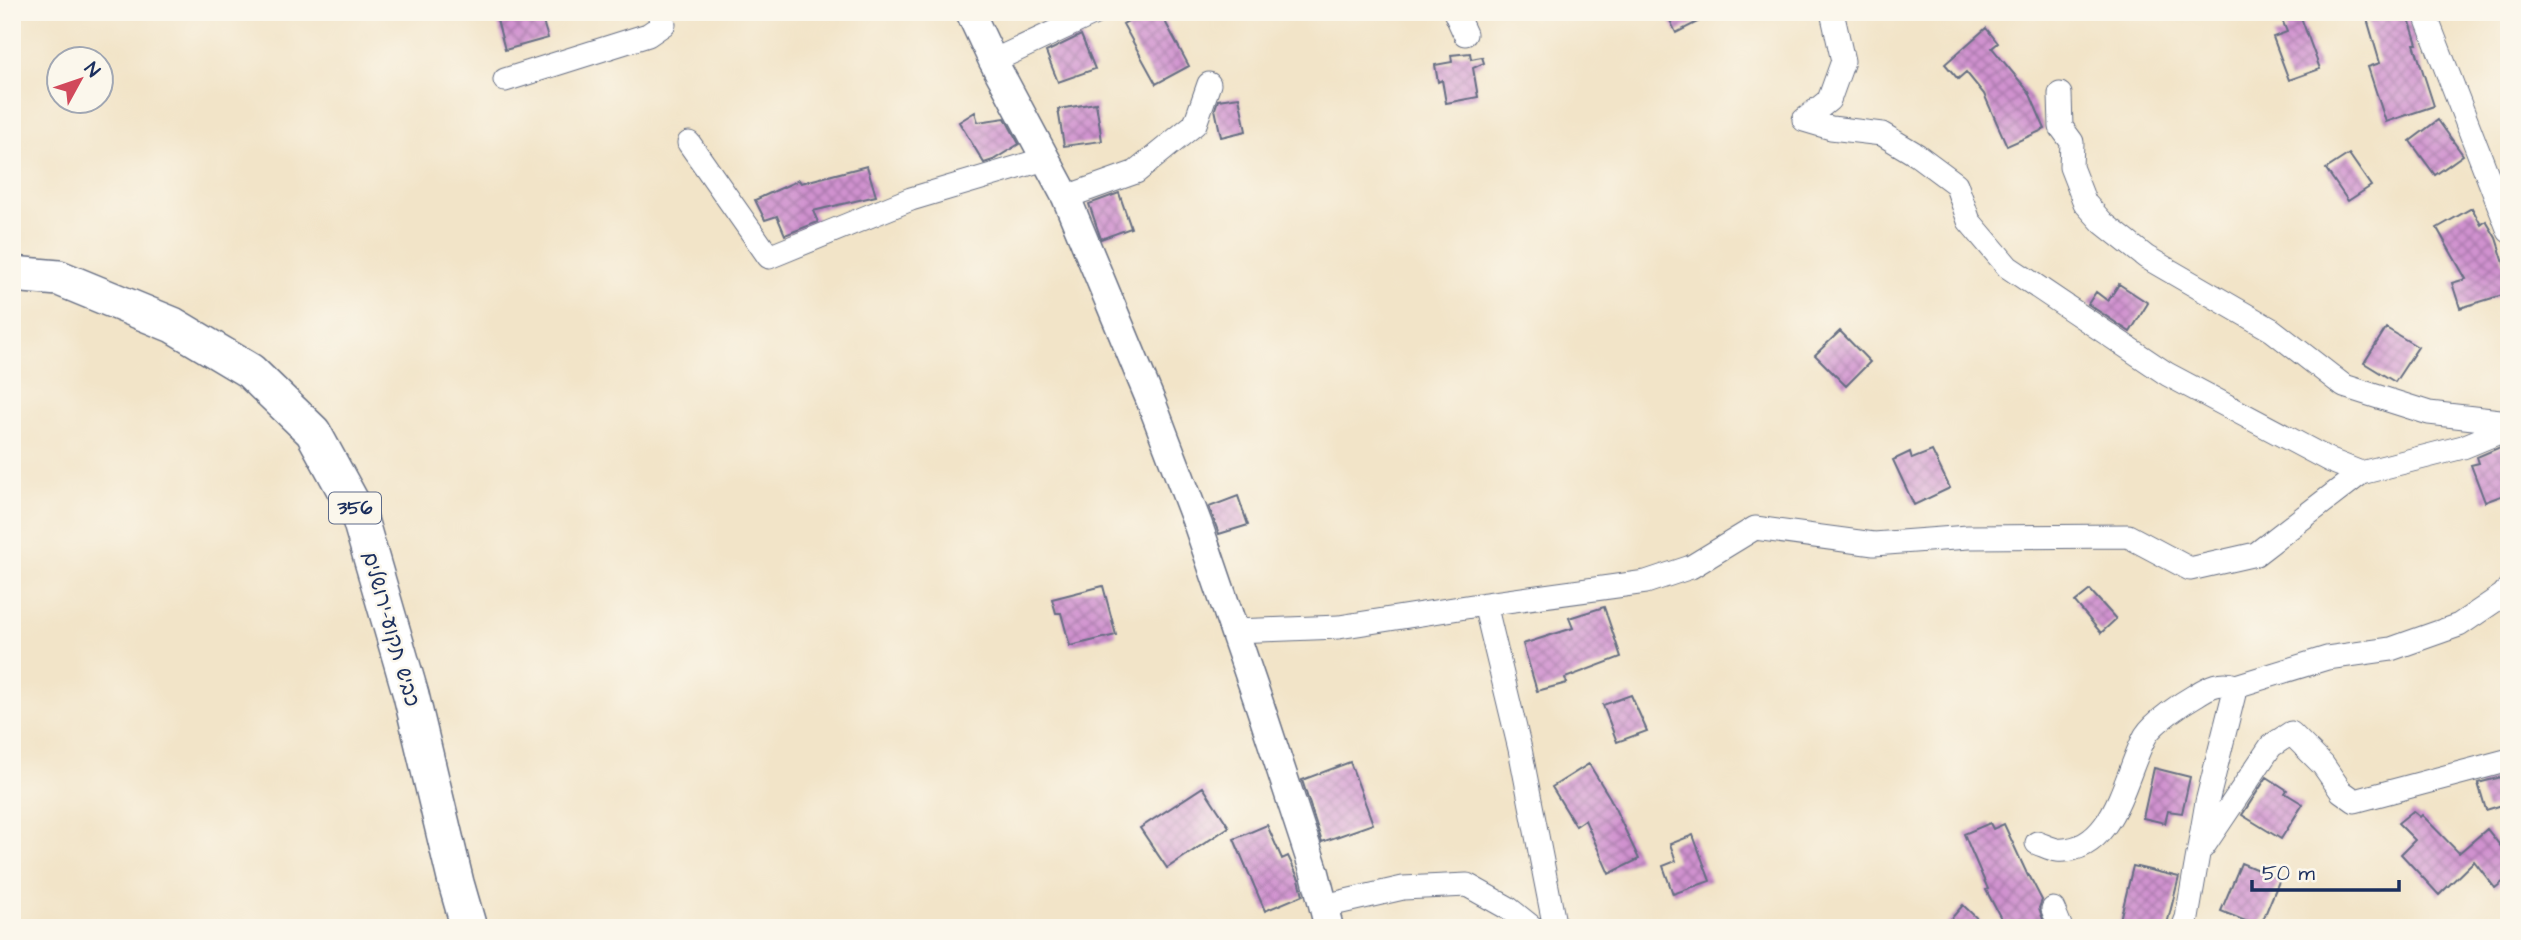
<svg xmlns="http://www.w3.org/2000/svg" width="2521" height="940" viewBox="0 0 2521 940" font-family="'Architects Daughter','Playpen Sans Hebrew',sans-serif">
<defs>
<pattern id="building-cross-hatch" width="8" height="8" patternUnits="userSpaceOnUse" patternTransform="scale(1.75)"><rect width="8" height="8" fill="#d092cf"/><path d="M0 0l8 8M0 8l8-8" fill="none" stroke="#a878ab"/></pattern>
</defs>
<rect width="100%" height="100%" fill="#fbf7ec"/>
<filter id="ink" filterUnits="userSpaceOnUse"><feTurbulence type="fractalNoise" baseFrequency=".0143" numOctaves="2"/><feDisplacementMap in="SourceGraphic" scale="14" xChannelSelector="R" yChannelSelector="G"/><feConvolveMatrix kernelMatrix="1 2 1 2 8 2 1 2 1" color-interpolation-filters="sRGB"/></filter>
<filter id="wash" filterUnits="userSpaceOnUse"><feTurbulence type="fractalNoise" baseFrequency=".00686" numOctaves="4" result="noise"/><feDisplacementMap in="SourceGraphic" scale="28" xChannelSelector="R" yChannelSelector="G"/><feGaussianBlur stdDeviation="1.57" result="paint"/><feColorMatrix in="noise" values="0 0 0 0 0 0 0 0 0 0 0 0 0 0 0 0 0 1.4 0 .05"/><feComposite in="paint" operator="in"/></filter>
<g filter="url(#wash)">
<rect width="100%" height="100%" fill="#f2e4c8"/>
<g id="blocks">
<!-- building -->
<path fill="url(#building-cross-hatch)" d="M 495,12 L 540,12 L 548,38 L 505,50 Z
M 1144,12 L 1160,12 L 1189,66 L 1156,84 L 1123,24 Z
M 1666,12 L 1717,12 L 1676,33 Z
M 2279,12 L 2299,12 L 2320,69 L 2289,80 L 2273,37 L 2287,32 Z
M 2365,12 L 2407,12 L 2417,44 L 2414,44 L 2434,106 L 2386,122 L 2368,67 L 2380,63 Z
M 1986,28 L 1998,43 L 1992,48 L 2029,92 L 2045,129 L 2007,146 L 1984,94 L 1966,72 L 1958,79 L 1945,64 Z
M 1081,35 L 1095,69 L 1058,82 L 1046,52 Z
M 1470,53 L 1471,59 L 1482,57 L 1484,63 L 1473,68 L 1478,97 L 1446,103 L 1442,80 L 1438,82 L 1435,65 L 1452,62 L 1451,55 Z
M 1239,97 L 1246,131 L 1221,137 L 1215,109 L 1218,100 Z
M 1096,103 L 1102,141 L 1064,146 L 1058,109 Z
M 975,112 L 978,122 L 1005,118 L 1019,144 L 993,160 L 984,163 L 959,122 Z
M 2438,120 L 2463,155 L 2435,175 L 2410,141 Z
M 2349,154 L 2371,186 L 2348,201 L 2326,169 Z
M 867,166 L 876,196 L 813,211 L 818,222 L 785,235 L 777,216 L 765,220 L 755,200 L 799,180 L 801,183 Z
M 1119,193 L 1131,228 L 1101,239 L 1089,204 Z
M 2472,208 L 2481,225 L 2486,221 L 2496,238 L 2509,279 L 2509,293 L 2460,308 L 2452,283 L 2466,279 L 2437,228 Z
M 2119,284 L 2148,303 L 2130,332 L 2088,304 L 2096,292 L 2108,301 Z
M 2386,328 L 2418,347 L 2395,382 L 2364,363 Z
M 1840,331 L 1870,362 L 1846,386 L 1815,355 Z
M 2505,445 L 2509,457 L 2509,493 L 2485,502 L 2471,465 L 2479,463 L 2477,457 Z
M 1932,451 L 1950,488 L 1914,505 L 1893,460 L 1910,452 L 1912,459 Z
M 1238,496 L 1248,525 L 1219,534 L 1209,507 Z
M 1103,586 L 1116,635 L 1070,646 L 1061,613 L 1056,613 L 1052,599 Z
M 2090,590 L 2116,619 L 2101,633 L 2075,602 Z
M 1604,607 L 1621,657 L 1565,678 L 1567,683 L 1537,691 L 1523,644 L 1573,628 L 1569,618 Z
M 1631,695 L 1647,731 L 1617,742 L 1603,705 Z
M 1350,762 L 1373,824 L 1322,842 L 1302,780 Z
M 1589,764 L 1610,798 L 1639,859 L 1609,874 L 1585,820 L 1576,826 L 1552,787 Z
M 2154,768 L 2190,777 L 2182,813 L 2168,811 L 2165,823 L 2143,818 Z
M 2509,775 L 2509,803 L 2486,810 L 2478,783 Z
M 2267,777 L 2287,790 L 2285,793 L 2303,804 L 2281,839 L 2242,815 Z
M 1203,787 L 1229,827 L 1167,868 L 1140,828 Z
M 2413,811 L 2420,817 L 2422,815 L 2459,853 L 2487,829 L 2509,857 L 2509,877 L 2495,888 L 2474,861 L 2439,895 L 2401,854 L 2415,840 L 2398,823 Z
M 1990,823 L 1993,829 L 2004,824 L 2028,876 L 2029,875 L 2042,900 L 2039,908 L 2046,928 L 2006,928 L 1986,890 L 1988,889 L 1964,834 Z
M 1267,825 L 1282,859 L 1288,856 L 1299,879 L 1303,895 L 1265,911 L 1234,839 Z
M 1693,835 L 1710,881 L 1673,894 L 1663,866 L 1676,861 L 1670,844 Z
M 2241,863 L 2280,879 L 2260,927 L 2221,911 Z
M 2133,866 L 2179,877 L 2166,928 L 2133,928 L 2119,924 Z
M 1963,905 L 1987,928 L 1943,928 Z"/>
</g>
</g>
<g filter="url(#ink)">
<use href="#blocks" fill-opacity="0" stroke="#666e83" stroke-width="2"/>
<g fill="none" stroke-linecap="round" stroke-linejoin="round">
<!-- minor casing -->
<g stroke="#666e83" stroke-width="25">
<path id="minor" d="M 1455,12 L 1465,34
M 1832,12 L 1843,61 L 1829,100 L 1804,120 L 1831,128 L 1882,134 L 1917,155 L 1956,184 L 1969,221 L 2008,267 L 2167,374 L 2331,461 L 2361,473
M 2424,12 L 2509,231
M 993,61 L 1097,12
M 505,80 L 648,35 L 664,24 L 658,12
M 2060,94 L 2061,127 L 2072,142 L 2071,167 L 2085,203 L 2103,223 L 2146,257 L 2272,330 L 2344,386 L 2429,413 L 2509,422
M 689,143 L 769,257 L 911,199 L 1045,159
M 1066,197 L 1136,172 L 1195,124 L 1209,84
M 1485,604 L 1520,749 L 1555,928
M 1234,631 L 1339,627 L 1485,604 L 1646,582 L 1691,567 L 1755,528 L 1874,544 L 1968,537 L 2128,536 L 2190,569 L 2256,554 L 2361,473 L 2463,447 L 2509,428
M 2037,843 C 2043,845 2051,849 2057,850 C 2115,854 2125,772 2146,735 C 2154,722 2182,703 2196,695 C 2210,686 2220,681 2236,686
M 2203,847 L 2271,746 L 2291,733 L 2323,765 L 2341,791 L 2355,801 L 2509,760
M 1324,906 L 1403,888 L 1467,885 L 1508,908 L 1533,928
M 2053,909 L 2061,928
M 2183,928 L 2187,918 L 2207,802 L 2236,686 L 2327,658 L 2391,649 L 2459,625 L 2503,595 L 2509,588"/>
</g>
<!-- tertiary casing -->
<g stroke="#666e83" stroke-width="31">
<path id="tertiary" d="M 970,12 L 993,61 L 1066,197 L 1152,404 L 1198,525 L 1260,706 L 1315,873 L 1329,928"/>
</g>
<!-- primary casing -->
<g stroke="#666e83" stroke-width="38">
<path id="primary" d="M 12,274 L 59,278 L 173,325 L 250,371 L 313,432 L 359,516 L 411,695 L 456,883 L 469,928"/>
</g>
<!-- minor -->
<use href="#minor" stroke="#fff" stroke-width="23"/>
<!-- tertiary -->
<use href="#tertiary" stroke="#fff" stroke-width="28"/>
<!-- primary -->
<use href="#primary" stroke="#fff" stroke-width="35"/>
</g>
</g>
<g text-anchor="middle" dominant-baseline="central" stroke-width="5" stroke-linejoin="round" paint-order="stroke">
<!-- shield labels -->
<rect fill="#fbf7ec" stroke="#5e6b89" stroke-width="2" x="329" y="492.5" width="52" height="31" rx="5"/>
<g font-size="19" font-weight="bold" fill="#1b2f5e">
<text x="355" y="508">356</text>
</g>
<!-- street labels -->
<g font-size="21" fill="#1b2f5e" stroke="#fbf7ec">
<text transform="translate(391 629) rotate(74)">כביש תקוע–ירושלים</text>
</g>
</g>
<!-- margin -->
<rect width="2521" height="940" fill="none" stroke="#fbf7ec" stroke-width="42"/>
<!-- north arrow -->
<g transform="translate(80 80) rotate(50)"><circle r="33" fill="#fbf7ec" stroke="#a1a7b3" stroke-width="2"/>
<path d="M0-5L12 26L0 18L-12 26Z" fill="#d1495b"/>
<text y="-10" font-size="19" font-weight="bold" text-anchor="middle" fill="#1b2f5e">N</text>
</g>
<!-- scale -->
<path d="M2252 880v10h147v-10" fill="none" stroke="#1b2f5e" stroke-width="3.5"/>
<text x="2262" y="880" font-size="21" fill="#1b2f5e" stroke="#fbf7ec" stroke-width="5" paint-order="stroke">50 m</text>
</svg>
